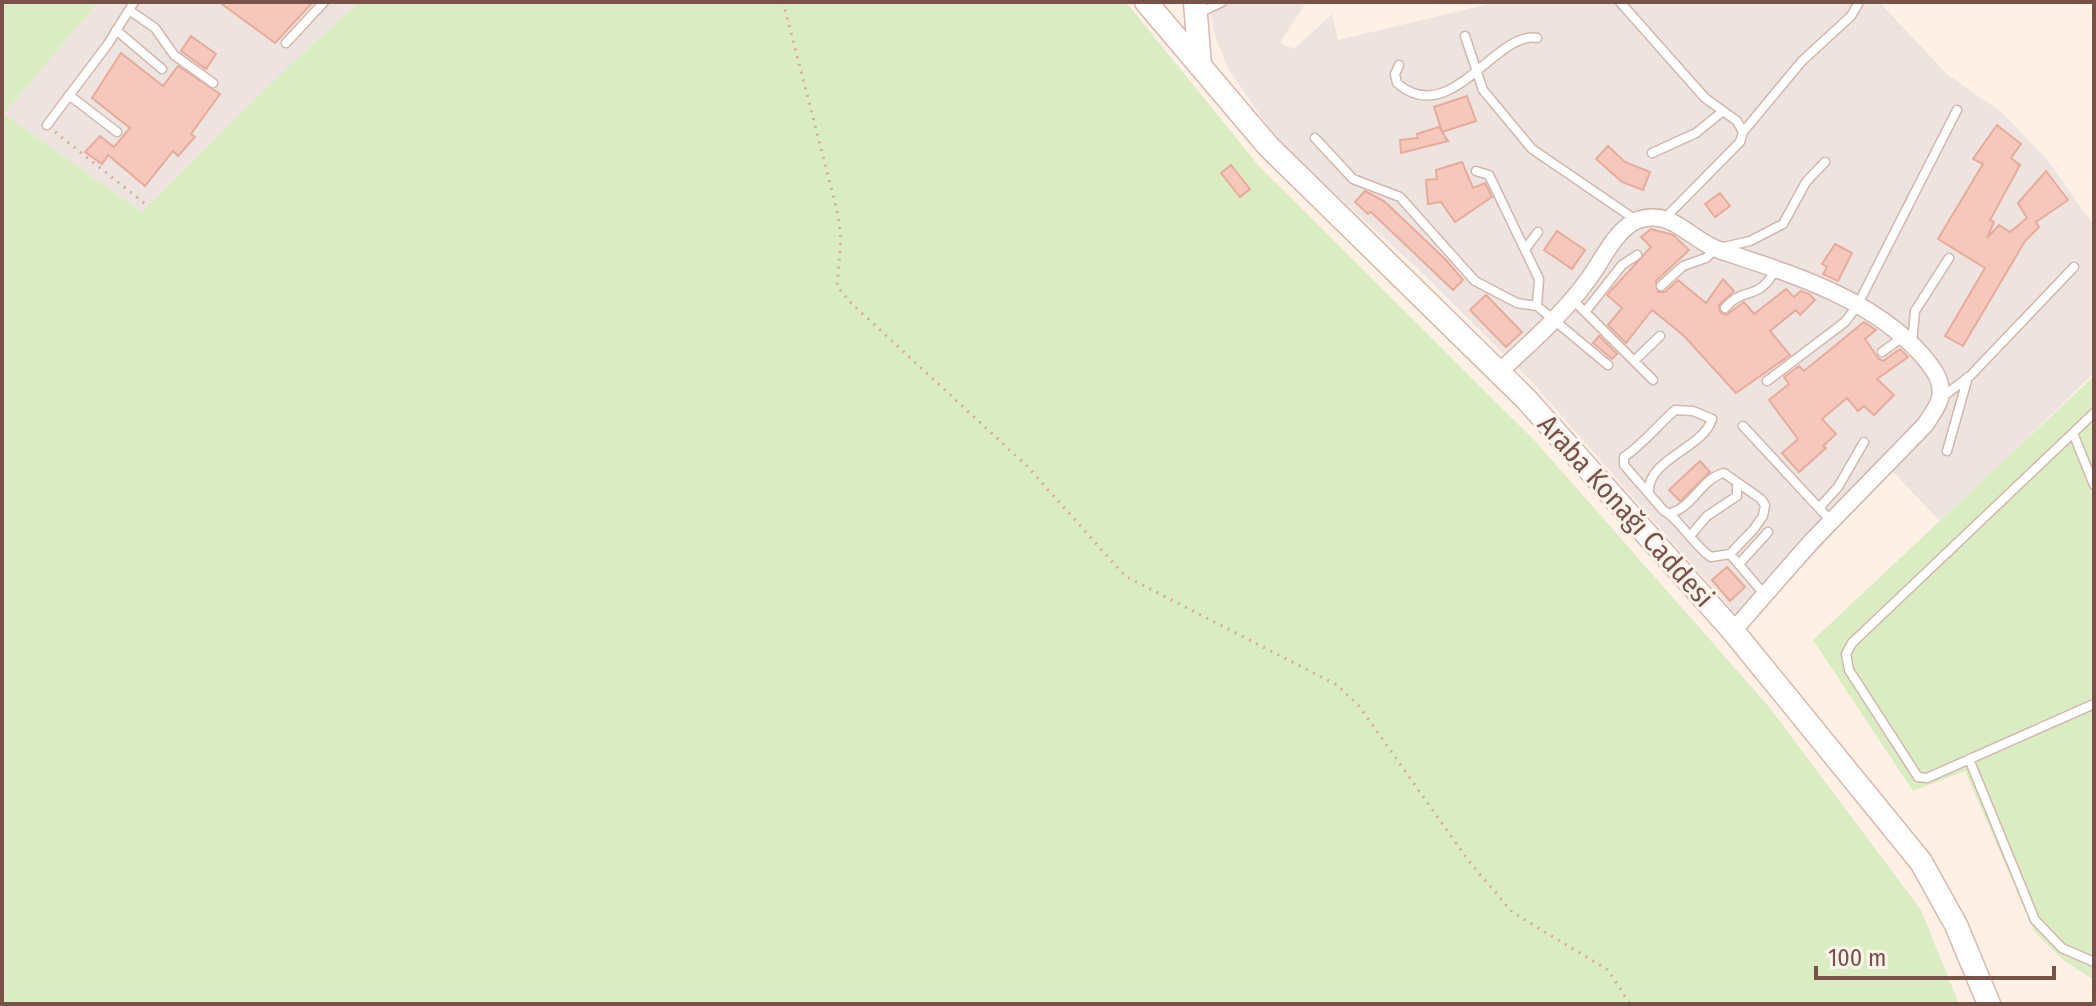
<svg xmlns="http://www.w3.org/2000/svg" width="2096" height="1006" viewBox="0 0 2096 1006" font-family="'Fira Sans Condensed',sans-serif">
<rect width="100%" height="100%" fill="#fef0e5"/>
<!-- industrial -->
<path fill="#ede3df" d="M 98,2 L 360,2 L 295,60 L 142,212 L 4,114 Z
M 1208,2 L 1306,2 L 1280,43 L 1294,49 L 1332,14 L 1338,40 L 1498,2 L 1879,2 L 1947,74 L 2001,112 L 2046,158 L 2094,226 L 2094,373 L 1941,522 L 1891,470 L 1747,627 L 1531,381 L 1416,267 L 1280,144 L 1229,70 L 1216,39 Z"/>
<!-- green -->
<path fill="#daecc2" d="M 2,2 L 98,2 L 4,114 L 142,212 L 295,60 L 360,2 L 1126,2 L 1258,165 L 1536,442 L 1770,708 L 1921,910 L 1959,1004 L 2,1004 Z
M 2094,376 L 2094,980 L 2063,960 L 2034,931 L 1965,771 L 1913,791 L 1813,640 Z"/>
<!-- building -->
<path fill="#f5c8bb" stroke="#e8ab9a" stroke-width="2" d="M 219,2 L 313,2 L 275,43 Z
M 191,36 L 216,54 L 206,69 L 181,51 Z
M 121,53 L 163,86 L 178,66 L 220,94 L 191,134 L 195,137 L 178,156 L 173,151 L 145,186 L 108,155 L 102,164 L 85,152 L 100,136 L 114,147 L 130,128 L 92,98 Z
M 1467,96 L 1476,121 L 1442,132 L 1434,107 Z
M 1997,125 L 2021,144 L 2011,158 L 2020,165 L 1990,220 L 1994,222 L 1987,238 L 1999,225 L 2010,232 L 2027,218 L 2018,203 L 2046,171 L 2068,200 L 2036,222 L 2039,227 L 2025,241 L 1963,346 L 1945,336 L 1985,268 L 1938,239 L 1983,164 L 1973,159 Z
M 1439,127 L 1448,141 L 1401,153 L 1400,140 L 1418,138 L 1417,134 Z
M 1608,146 L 1625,162 L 1650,172 L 1643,190 L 1622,182 L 1596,159 Z
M 1462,162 L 1473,188 L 1485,183 L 1492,197 L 1455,222 L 1441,202 L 1428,204 L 1426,180 L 1437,179 L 1436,170 Z
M 1231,165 L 1250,189 L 1240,197 L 1221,173 Z
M 1365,191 L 1384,201 L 1446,260 L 1463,280 L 1453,290 L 1371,212 L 1368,214 L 1355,202 Z
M 1720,193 L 1730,206 L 1715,217 L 1705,204 Z
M 1651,229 L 1673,235 L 1689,250 L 1656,281 L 1658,292 L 1665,292 L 1678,280 L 1706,303 L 1723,279 L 1734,291 L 1719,305 L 1720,312 L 1726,315 L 1744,302 L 1754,314 L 1786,289 L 1794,297 L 1801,291 L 1809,294 L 1815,300 L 1800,315 L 1796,310 L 1770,331 L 1790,355 L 1736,393 L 1683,335 L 1652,310 L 1626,343 L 1608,325 L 1622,308 L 1607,295 L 1651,247 L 1641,237 Z
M 1557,231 L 1585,250 L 1572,269 L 1544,250 Z
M 1835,244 L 1852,253 L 1838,281 L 1823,274 L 1827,267 L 1822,264 Z
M 1486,295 L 1522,332 L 1506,347 L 1470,310 Z
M 1864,322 L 1876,330 L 1865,339 L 1878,358 L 1883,361 L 1900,349 L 1908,357 L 1877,379 L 1894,395 L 1874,415 L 1864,406 L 1858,411 L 1847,398 L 1822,419 L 1836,434 L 1823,446 L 1826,448 L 1799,472 L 1782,453 L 1798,439 L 1769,400 L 1789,384 L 1784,377 L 1799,366 L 1804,371 Z
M 1599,336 L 1617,354 L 1612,359 L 1593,343 Z
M 1700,461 L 1710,472 L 1680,501 L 1669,490 Z
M 1727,567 L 1745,587 L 1730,601 L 1712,580 Z"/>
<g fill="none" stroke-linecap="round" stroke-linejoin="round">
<!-- lane casing -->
<g stroke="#d2b7ac" stroke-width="11">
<path id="lane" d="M 1620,2 L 1705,98 L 1737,121 L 1743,132 L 1740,142 L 1666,217
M 129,10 L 155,28 L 174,55 L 213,83
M 1197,14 L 1222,2
M 116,30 L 162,69
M 1465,36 L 1483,90 L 1532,149 L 1636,220
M 286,43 L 324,2
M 1399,65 L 1395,74 L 1397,83 C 1450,130 1496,30 1537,38
M 69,95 L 117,132
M 47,125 L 108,44 L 134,2
M 1743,132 L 1802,61 L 1851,16 L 1859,2
M 1315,138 L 1353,179 L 1400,197 L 1475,281 L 1517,303 L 1537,306 L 1608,365
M 1652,153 L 1696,133 L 1723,111
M 1476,171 L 1489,175 L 1539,279 L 1537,306
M 1526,248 L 1538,232
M 1661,286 L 1683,266 L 1706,258 L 1715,249 L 1750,241 L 1783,224 L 1806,182 L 1825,162
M 1572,299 L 1653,380
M 1725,308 C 1746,284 1756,304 1777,268
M 1585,312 L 1622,265 L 1637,255
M 1912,343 L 1915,311 L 1949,258
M 1882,352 L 1903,337
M 1634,361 L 1660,336
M 1767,381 L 1845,322 L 1857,306 L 1957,110
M 1941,398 L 1970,376 L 2074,267
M 2094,413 L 1852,643 L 1846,654 L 1849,670 L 1918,777 L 1927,778 L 2094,704
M 1743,426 L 1831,521
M 2073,433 L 2094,485
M 1947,451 L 1968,377
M 1649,492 C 1647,459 1704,448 1712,419 L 1693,411 L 1675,410 C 1658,425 1643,444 1624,457 L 1624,465 L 1664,511 C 1676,515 1695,547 1711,557 L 1730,554 L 1753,530 L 1763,516 L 1765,505 L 1761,499 L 1724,473 C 1702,478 1693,507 1671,513
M 1819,508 L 1838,487 L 1864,442
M 1690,536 L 1707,516 L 1737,496 L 1737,485
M 1730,554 L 1764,594
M 1739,564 L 1768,532
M 1969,759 L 2035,920 L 2062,948 L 2094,962"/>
</g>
<!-- street casing -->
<g stroke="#d2b7ac" stroke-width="19">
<path id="street" d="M 1499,372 C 1534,340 1573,305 1598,265 C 1607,250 1621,226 1638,220 C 1672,208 1690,240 1719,250 C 1791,274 1870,297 1922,355 C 1932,367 1944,381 1940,398 C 1938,407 1930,417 1925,425 L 1811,542 L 1733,631"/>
</g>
<!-- secondary casing -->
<g stroke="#d8b8ac" stroke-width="25">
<path id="secondary" d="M 1146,2 L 1268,146 L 1526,399 L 1733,631 L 1921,862 L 1956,925 L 1989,1004
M 1195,2 L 1200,66"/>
</g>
<!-- path -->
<path stroke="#daab9d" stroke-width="3" stroke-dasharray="2 6" stroke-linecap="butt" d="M 783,2 L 837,210 L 841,238 L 837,286 L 851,303 L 1027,466 L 1125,576 L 1337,685 L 1359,706 L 1468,860 L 1512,912 L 1608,970 L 1630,1004
M 55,132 L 148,206"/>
<!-- lane -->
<use href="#lane" stroke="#fff" stroke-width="8"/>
<!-- street -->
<use href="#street" stroke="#fff" stroke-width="16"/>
<!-- secondary -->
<use href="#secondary" stroke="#fff" stroke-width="22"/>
</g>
<g text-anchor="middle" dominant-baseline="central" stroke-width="6" stroke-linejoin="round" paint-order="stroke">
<!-- street labels -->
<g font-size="28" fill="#785148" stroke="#fff4ec">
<text transform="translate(1626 511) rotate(48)">Araba Konağı Caddesi</text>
</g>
</g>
<!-- border -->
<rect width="2096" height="1006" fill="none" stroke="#785148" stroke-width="8"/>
<!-- scale -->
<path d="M1816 966v12h238v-12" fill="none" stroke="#785148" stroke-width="4"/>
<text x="1828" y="966" font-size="24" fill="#785148" stroke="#fff4ec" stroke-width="6" paint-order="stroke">100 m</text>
</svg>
